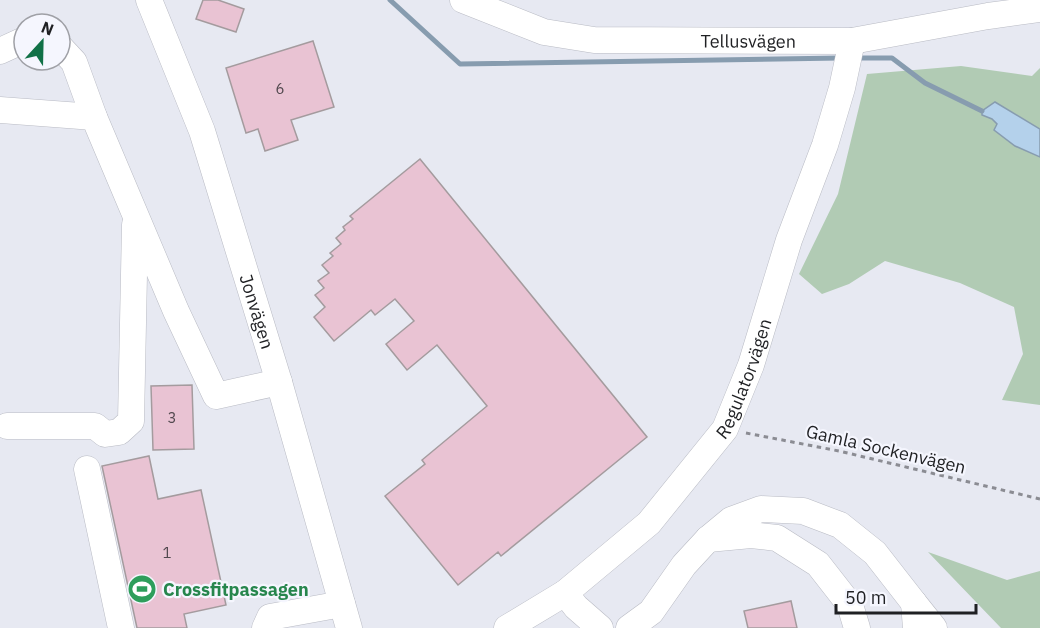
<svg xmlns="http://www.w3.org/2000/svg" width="1040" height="628" viewBox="0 0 1040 628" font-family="'IBM Plex Sans',sans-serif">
<rect width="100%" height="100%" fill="#e7e9f2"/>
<!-- green -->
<path fill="#b1cbb4" d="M 961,66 L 1032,76 L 1040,68 L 1040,129 L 1005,108 L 982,115 L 993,119 L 997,124 L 995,131 L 1015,146 L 1040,157 L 1040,405 L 1002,400 L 1023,354 L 1014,307 L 960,283 L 885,261 L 849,284 L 822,294 L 799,274 L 838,194 L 867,74 Z
M 928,552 L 1007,580 L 1040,571 L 1040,628 L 1001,628 Z"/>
<!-- water -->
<path fill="#b4d1eb" stroke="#879caf" stroke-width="1.5" d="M 995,102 L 1040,129 L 1040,157 L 1015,146 L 994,130 L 997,124 L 992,119 L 982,115 L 982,111 Z"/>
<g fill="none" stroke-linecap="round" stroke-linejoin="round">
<!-- stream -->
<path stroke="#879caf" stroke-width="5" d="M 390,0 L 460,64 L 840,58
M 856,58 L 892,58 L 925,83 L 982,111"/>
</g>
<!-- building -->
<path fill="#e9c3d3" stroke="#a49b9e" stroke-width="1.5" d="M 203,0 L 218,0 L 244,9 L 236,32 L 196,19 Z
M 313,41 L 334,107 L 291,120 L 298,140 L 265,151 L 258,129 L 246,133 L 226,68 Z
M 420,159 L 647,437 L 501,556 L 498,552 L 458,585 L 385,496 L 425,464 L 422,460 L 487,406 L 437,345 L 407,370 L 386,344 L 414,321 L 395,299 L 375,315 L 371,310 L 334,341 L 314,317 L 325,307 L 315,295 L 324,288 L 318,281 L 329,273 L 322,265 L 333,256 L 330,253 L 341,244 L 336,238 L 345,230 L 343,227 L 353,219 L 350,216 Z
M 192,385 L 194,449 L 153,450 L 151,386 Z
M 149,456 L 158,499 L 201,490 L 226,605 L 184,614 L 187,628 L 137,628 L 102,466 Z
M 791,601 L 797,628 L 748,628 L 744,611 Z"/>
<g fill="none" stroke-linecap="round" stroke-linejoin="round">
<!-- minor casing -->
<g stroke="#b9bbc4" stroke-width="27">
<g id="minor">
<path id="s1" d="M 149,0 L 202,131 L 279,382 L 349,628"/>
<path id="s2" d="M 463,0 L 544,32 L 594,40 L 852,41 L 988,16 L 1040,9"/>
<path d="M 60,47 L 74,62 L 94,117"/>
<path d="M 0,51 L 24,40"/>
<path d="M 0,110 L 94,117 L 176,311 L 216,396 L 279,382"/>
<path d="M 7,426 L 95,426 L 105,434 L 119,432 L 131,421 L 135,225"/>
<path d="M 87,469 L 121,628"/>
<path d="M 708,539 L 751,535 L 777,538 L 818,564 L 850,605 L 857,628"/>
<path d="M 565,593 L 576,607 L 600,628"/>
<path d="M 265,628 L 270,617 L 342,604"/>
<path id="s3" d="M 507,628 L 565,593 L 649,523 L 725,429 L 751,365 L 789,240 L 825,145 L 842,88 L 852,41"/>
<path d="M 629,628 L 651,612 L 684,565 L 708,539 L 731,520 L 761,509 L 803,511 L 840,525 L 875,553 L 914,603"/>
<path d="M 916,628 L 914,603 L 934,628"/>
</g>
</g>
<!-- path -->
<path stroke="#8b8c93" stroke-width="3" stroke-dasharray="4.5 4.5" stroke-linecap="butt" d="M 746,433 L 839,451 L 1040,499"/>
<!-- minor -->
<use href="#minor" stroke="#fff" stroke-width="26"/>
</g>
<!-- icons -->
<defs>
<g id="stadium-disc" transform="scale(1.5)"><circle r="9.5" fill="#2e9e5b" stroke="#f5f6fe"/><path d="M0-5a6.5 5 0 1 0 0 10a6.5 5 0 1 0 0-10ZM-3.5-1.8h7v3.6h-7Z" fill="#fff"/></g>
</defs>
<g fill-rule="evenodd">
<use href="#stadium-disc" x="142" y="589"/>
</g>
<g text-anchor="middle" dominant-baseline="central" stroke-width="4.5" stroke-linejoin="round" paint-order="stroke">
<!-- number labels -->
<g font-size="15" fill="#52494f">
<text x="280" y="88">6</text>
<text x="172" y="417">3</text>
<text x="167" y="552">1</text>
</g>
<!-- street labels -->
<g font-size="18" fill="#1f2023" stroke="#f5f6fe">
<text stroke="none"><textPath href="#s2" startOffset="292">Tellusvägen</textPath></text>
<text stroke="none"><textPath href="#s1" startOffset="330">Jonvägen</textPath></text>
<text stroke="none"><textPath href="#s3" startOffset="352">Regulatorvägen</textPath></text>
<text transform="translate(886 449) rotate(13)">Gamla Sockenvägen</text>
</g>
<!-- leisure labels -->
<g font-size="18" font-weight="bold" fill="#27864d" stroke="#f5f6fe" text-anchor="start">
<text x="163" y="589">Crossfitpassagen</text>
</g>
</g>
<!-- north arrow -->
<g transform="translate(42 42) rotate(22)"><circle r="28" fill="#f5f6fe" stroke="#9fa0a6" stroke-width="1.5"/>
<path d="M0-4.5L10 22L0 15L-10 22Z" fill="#117147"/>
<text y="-9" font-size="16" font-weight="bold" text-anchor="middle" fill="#1f2023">N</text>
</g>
<!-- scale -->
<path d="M836 604v9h140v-9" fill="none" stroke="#1f2023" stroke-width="3"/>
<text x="845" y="604" font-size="18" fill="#1f2023" stroke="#f5f6fe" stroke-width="4.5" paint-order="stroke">50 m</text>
</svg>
